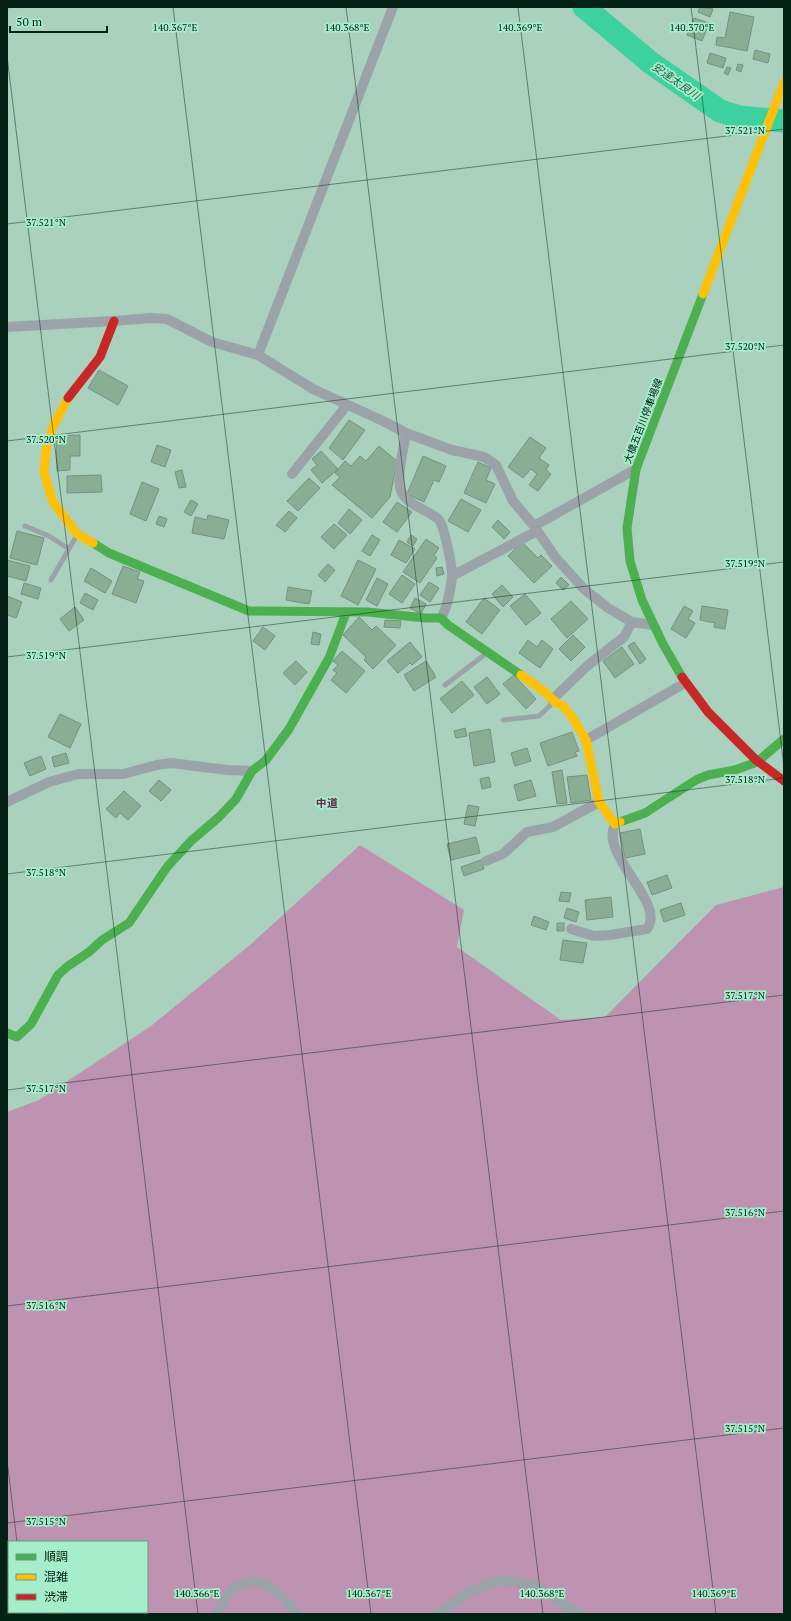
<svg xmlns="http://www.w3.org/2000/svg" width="791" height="1621" viewBox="0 0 791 1621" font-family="'PT Serif','Noto Sans JP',serif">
<rect width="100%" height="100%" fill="#a9d1be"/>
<!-- forest -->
<path fill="#be93b2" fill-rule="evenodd" d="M 360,845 L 464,910 L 457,947 L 561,1020 L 605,1017 L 716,905 L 784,887 L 784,1614 L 7,1614 L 7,1112 L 39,1100 L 151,1026 L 250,945 ZM 9,1542 L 147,1542 L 147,1612 L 9,1612 Z"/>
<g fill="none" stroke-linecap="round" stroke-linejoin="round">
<!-- river -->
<path stroke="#3ed1a0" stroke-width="23" d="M 584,7 L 651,63 L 720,111 L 739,117 L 784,121"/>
</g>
<!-- building -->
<path fill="#8aae93" stroke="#76917f" d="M 700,7 L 713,9 L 710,17 L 698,12 Z
M 730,12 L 754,17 L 747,51 L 716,45 L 717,37 L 725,38 Z
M 694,18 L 709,23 L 702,41 L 687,35 Z
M 755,50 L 770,54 L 768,63 L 753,59 Z
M 710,53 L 726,58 L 723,68 L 707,63 Z
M 738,64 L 743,65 L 741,72 L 736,70 Z
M 727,67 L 731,68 L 728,75 L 724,73 Z
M 99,370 L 128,386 L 118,405 L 88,388 Z
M 349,420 L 365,430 L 343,460 L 329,448 Z
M 80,435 L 80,456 L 70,456 L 70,470 L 57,471 L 56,436 Z
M 530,437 L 546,448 L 539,458 L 549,465 L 546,470 L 551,474 L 538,491 L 529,485 L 537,474 L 531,469 L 523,478 L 508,467 Z
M 157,445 L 171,450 L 165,467 L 151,462 Z
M 379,446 L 397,461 L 390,497 L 372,518 L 332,485 L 340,477 L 335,473 L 345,461 L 351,466 L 360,456 L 366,461 Z
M 321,451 L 338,469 L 322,483 L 311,470 L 317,465 L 312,459 Z
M 423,456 L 446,466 L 439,482 L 434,480 L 424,502 L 407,494 Z
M 478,462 L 491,468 L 486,480 L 495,484 L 486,503 L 464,493 Z
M 182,470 L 186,487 L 179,488 L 175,472 Z
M 101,475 L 102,492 L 67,493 L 67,476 Z
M 309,478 L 320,488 L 298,511 L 287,501 Z
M 142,482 L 159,489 L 146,521 L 130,514 Z
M 461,499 L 481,510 L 468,532 L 448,521 Z
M 191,500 L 198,504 L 191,516 L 184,512 Z
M 397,502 L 412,512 L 397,532 L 383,522 Z
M 349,509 L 362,520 L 350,534 L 338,523 Z
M 289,511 L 297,518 L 285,532 L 276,525 Z
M 208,515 L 229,520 L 224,539 L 192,533 L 195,517 L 207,520 Z
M 159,516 L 167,519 L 164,527 L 156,524 Z
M 498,520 L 510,532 L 504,539 L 492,527 Z
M 334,524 L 347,535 L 334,549 L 321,537 Z
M 17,531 L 44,538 L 37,565 L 10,558 Z
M 372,535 L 380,540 L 370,556 L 362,551 Z
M 411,535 L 417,539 L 413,546 L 407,542 Z
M 426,539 L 439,548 L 434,555 L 437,558 L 420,583 L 403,572 Z
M 399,540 L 415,549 L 406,563 L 391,555 Z
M 522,542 L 538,558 L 541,555 L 552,566 L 534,583 L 508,556 Z
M 7,560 L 30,566 L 26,581 L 7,576 Z
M 358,560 L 376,569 L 358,605 L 341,596 Z
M 328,564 L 335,570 L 325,582 L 318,575 Z
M 123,566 L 140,572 L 137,579 L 144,581 L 136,603 L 112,594 Z
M 442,567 L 444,574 L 437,576 L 436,568 Z
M 91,568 L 112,581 L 105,593 L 84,581 Z
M 402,575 L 415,584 L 402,603 L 389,594 Z
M 561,577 L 569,585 L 563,590 L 556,583 Z
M 377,578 L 388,584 L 377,606 L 366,600 Z
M 429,582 L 439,588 L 430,602 L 420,595 Z
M 24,583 L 41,588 L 38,599 L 21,594 Z
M 502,585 L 513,597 L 503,607 L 492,594 Z
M 288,587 L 312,591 L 309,604 L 286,600 Z
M 85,593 L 98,600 L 93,610 L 80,603 Z
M 525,594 L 541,613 L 526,625 L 510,606 Z
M 7,596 L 22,602 L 16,618 L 7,615 Z
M 415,598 L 426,604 L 421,614 L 410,608 Z
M 484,598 L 500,610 L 482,634 L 466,622 Z
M 571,601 L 588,619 L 567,638 L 551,619 Z
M 684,606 L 693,611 L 688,619 L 695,623 L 686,638 L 671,629 Z
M 702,606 L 728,610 L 725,629 L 714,627 L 715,623 L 700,620 Z
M 75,607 L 84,620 L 69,631 L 60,619 Z
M 359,617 L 372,630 L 376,626 L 396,645 L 373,669 L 364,660 L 366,657 L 343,635 Z
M 385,620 L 401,621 L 400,628 L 384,627 Z
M 263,627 L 275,636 L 265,650 L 253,641 Z
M 313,632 L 321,634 L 319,645 L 311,644 Z
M 573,635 L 585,647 L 571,661 L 559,649 Z
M 528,640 L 537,647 L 542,640 L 553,649 L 540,668 L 519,653 Z
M 410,642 L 422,657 L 412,665 L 410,663 L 398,673 L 387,661 Z
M 634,642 L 646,659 L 640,664 L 628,646 Z
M 622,647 L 634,664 L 615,678 L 603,661 Z
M 342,651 L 365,671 L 346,693 L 331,680 L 337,673 L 333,670 L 338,665 L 333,661 Z
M 296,661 L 307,672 L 295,685 L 283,673 Z
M 426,661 L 436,677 L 414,691 L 404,675 Z
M 514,675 L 536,699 L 526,709 L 503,684 Z
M 487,677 L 500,694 L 487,704 L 474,687 Z
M 462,681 L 474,695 L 452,713 L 440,699 Z
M 60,714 L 81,724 L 70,748 L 48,737 Z
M 465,728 L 467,736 L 456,738 L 454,731 Z
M 490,729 L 495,762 L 474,766 L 469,733 Z
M 572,732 L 579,751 L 575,752 L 577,756 L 548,766 L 540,743 Z
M 527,748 L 531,761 L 515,766 L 511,753 Z
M 66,753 L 69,763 L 54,767 L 52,757 Z
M 41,756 L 46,769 L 30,776 L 24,763 Z
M 562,770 L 567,803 L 557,804 L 552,772 Z
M 587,775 L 591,800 L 571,803 L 567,777 Z
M 489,777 L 491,787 L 482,789 L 480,779 Z
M 159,780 L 171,790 L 161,801 L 149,791 Z
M 531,780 L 536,796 L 518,801 L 514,785 Z
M 124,791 L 141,806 L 128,820 L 120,813 L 116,818 L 106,809 Z
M 468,805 L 479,807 L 475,826 L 464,824 Z
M 640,829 L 645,854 L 625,858 L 620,833 Z
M 476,837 L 480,853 L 451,860 L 447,844 Z
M 481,860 L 484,869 L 464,876 L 461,867 Z
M 667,875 L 672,888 L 652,895 L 647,882 Z
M 561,892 L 571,893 L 569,902 L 559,901 Z
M 611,897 L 613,917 L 587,920 L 585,900 Z
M 681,903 L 685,915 L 664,922 L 660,910 Z
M 567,908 L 579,912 L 576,922 L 564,918 Z
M 534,916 L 549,922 L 546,930 L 531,925 Z
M 557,923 L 564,923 L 564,931 L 557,931 Z
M 563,940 L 587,943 L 583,963 L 560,960 Z"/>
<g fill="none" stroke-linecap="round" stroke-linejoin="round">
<!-- lane -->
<path stroke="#9ca3a8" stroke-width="5" d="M 25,526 L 49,536 L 69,549
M 51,580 L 77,535
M 445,685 L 487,653
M 503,720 L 539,716 L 554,702"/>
<!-- street -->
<path stroke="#9ca3a8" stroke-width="10" d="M 7,327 L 114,321 L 151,318 L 167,319 L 212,342 L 258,355 L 313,389 L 383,421 L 406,433 L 452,450 L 484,457 L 496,465 L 513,501 L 534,526 L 556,558 L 584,589 L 608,608 L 632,622 L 652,625
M 258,355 L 393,7
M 406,433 C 404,448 395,480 402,493 C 410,507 431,511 439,520 C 444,525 453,569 452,577 C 451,588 447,609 441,618
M 292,474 L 347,405
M 534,526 L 636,469
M 452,576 L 537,531
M 552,700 L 587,666 L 624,637 L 632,622
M 586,740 L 685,683
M 7,802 L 49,782 L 78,774 L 123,774 L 157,765 L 171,763 L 227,770 L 252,771
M 486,861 L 503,854 L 527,832 L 553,827 L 599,802
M 571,929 L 594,936 L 610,935 L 647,929 C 667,902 599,856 615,824
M 217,1614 C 221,1606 225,1596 232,1590 C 234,1587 239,1586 243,1584 C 266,1575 284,1598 297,1614
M 437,1614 L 471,1591 L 500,1580 L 534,1585 L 569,1609 L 581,1614"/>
<!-- fast -->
<path stroke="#4caf50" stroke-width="9" d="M 93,543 L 109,553 L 249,611 L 368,612 L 425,618 L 441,618 L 448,625 L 521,675
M 682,677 L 663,644 L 642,600 L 630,561 L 627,528 L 636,469 L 703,294
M 620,822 L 645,813 L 696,780 L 708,775 L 735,770 L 757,762 L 784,739
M 7,1033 L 17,1037 L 31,1024 L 58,975 L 68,966 L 89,952 L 102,940 L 129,923 L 167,867 L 191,841 L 219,817 L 236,799 L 252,771 L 266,760 L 289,729 L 329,658 L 346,613"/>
<!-- slow -->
<path stroke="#ffc107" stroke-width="9" d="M 703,294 L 784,82
M 68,398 L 53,426 L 46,450 L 44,473 L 53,502 L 77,534 L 93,543
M 521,675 L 545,692 L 555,702 L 563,706 L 572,717 L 586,740 L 599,802 L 615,824 L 620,822"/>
<!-- jam -->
<path stroke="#c62828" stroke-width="9" d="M 68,398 L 100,357 L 114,321
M 682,677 L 708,712 L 756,760 L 784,781"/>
</g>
<!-- ticks -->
<path fill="none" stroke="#032115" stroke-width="1" stroke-opacity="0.45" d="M 173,7 L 371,1614M 346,7 L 543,1614M 518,7 L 716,1614M 691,7 L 784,767M 7,8 L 13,7M 7,56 L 198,1614M 7,224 L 784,129M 7,441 L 784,345M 7,657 L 784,562M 7,874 L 784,778M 7,1090 L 784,995M 7,1306 L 784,1211M 7,1460 L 17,1542M 7,1523 L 784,1428M 26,1612 L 26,1614"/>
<g text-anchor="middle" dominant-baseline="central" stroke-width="3.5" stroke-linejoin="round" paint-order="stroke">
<!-- street labels -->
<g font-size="10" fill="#032115" stroke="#a6eecb">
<text transform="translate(643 421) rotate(-69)">大橋五百川停車場線</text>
</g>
<!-- water labels -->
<g font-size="11" font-style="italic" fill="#236147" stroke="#a6eecb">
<text transform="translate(676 81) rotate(35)">安達太良川</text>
</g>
<!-- neighbourhood labels -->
<g font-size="11" font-weight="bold" fill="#672b52" stroke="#a6eecb">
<text x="327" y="803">中道</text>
</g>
</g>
<g font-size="10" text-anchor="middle" fill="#032115" stroke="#a6eecb" stroke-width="3.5" stroke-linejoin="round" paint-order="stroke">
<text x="175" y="31">140.367°E</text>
<text x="347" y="31">140.368°E</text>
<text x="520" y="31">140.369°E</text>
<text x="692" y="31">140.370°E</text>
<text x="745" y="134">37.521°N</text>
<text x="46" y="226">37.521°N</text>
<text x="745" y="350">37.520°N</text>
<text x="46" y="443">37.520°N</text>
<text x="745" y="567">37.519°N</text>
<text x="46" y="659">37.519°N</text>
<text x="745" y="783">37.518°N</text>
<text x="46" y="876">37.518°N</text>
<text x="745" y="999">37.517°N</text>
<text x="46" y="1092">37.517°N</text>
<text x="745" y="1216">37.516°N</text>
<text x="46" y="1309">37.516°N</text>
<text x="745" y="1432">37.515°N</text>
<text x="46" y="1525">37.515°N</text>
<text x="197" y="1597">140.366°E</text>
<text x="369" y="1597">140.367°E</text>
<text x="542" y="1597">140.368°E</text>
<text x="714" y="1597">140.369°E</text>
</g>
<!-- border -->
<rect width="791" height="1621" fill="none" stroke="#032115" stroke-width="16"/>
<!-- legend -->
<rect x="8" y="1541" width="140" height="72" fill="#a6eecb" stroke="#659c82"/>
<rect x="16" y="1554" width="20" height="6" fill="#4caf50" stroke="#659c82"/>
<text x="44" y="1561" font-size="12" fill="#032115">順調</text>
<rect x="16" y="1574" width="20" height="6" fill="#ffc107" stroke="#659c82"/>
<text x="44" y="1581" font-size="12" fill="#032115">混雑</text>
<rect x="16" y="1594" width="20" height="6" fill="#c62828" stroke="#659c82"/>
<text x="44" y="1601" font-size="12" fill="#032115">渋滞</text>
<!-- scale -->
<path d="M10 26v6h97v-6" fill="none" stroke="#032115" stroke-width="2"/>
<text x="16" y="26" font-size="12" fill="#032115" stroke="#a6eecb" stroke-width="3" paint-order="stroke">50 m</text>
</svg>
